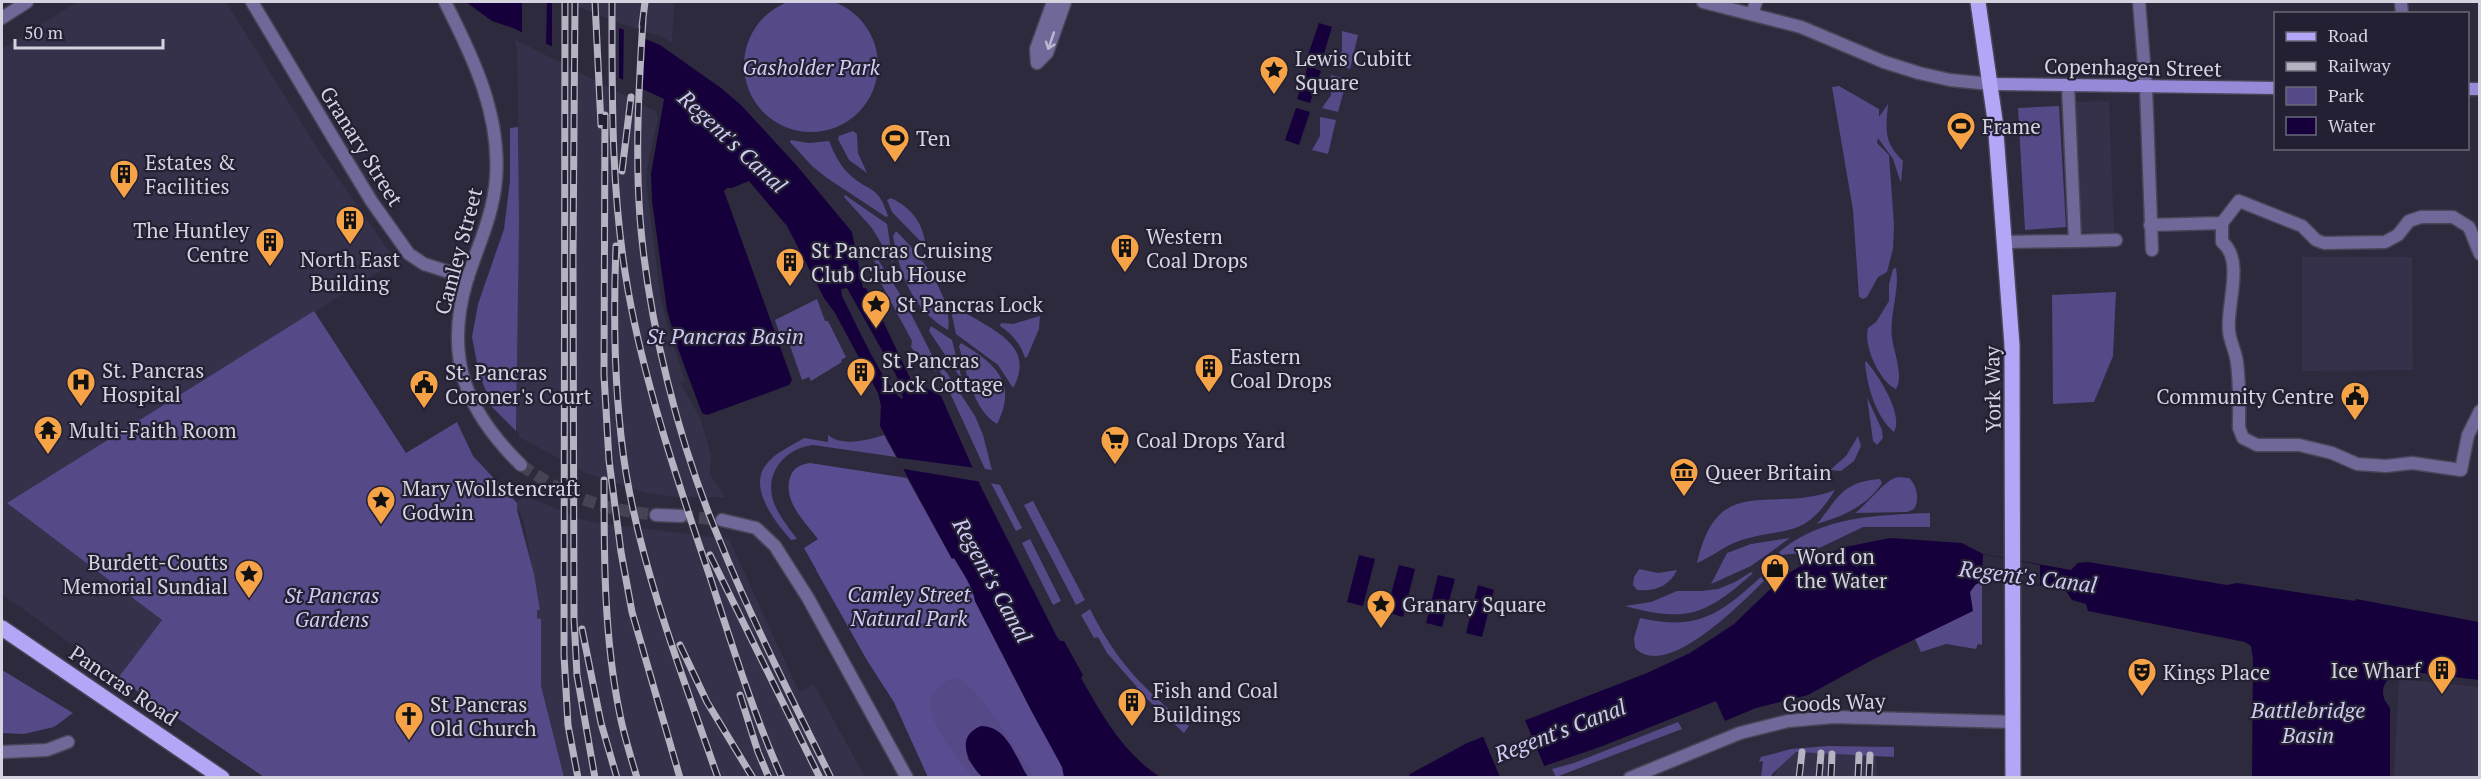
<svg xmlns="http://www.w3.org/2000/svg" width="2481" height="779" viewBox="0 0 2481 779" font-family="'PT Serif',serif">
<rect width="100%" height="100%" fill="#2d2a3d"/>
<!-- built -->
<path fill="#35314a" d="M 77,2 L 226,2 L 319,151 L 396,261 L 8,503 L 162,620 L 118,678 L 2,594 L 2,49 Z
M 567,2 L 674,2 L 672,43 L 661,36 L 621,24 Z
M 514,39 L 655,111 L 658,117 L 647,169 L 647,188 L 660,294 L 668,329 L 685,380 L 680,382 L 700,418 L 711,455 L 710,475 L 725,497 L 675,497 L 646,493 L 586,473 L 519,437 L 519,431 L 516,431 L 519,152 L 517,49 Z
M 2109,101 L 2114,234 L 2082,232 L 2076,102 Z
M 2302,257 L 2412,257 L 2413,370 L 2302,371 Z
M 524,495 L 583,520 L 598,523 L 729,539 L 799,692 L 814,684 L 865,777 L 564,777 L 541,686 L 541,619 L 537,618 L 537,610 L 540,610 L 523,518 L 521,518 L 521,511 L 517,510 L 517,503 Z
M 2399,679 L 2479,687 L 2479,777 L 2394,777 Z
M 1796,752 L 1876,755 L 1877,777 L 1773,778 L 1779,767 Z"/>
<!-- green -->
<path fill="#564987" d="M744 65a67 67 0 1 1 134 0a67 67 0 1 1-134 0Z
M 1342,31 L 1358,35 L 1350,69 L 1334,65 L 1342,51 Z
M 1331,75 L 1347,79 L 1338,112 L 1322,108 L 1331,95 Z
M 1839,86 L 1879,109 L 1879,117 L 1888,104 C 1886,130 1883,141 1903,161 L 1901,183 L 1893,159 L 1878,138 L 1877,143 L 1889,155 L 1894,225 L 1893,249 L 1887,272 L 1878,277 L 1867,297 L 1863,299 L 1859,297 L 1853,210 L 1832,87 Z
M 2059,106 L 2066,227 L 2025,230 L 2018,108 Z
M 1320,117 L 1336,120 L 1328,154 L 1312,150 L 1320,136 Z
M 518,127 L 519,222 L 516,431 L 492,407 L 479,373 L 472,337 L 478,304 L 504,229 L 510,181 L 510,128 Z
M 853,131 L 857,134 L 858,153 L 867,173 L 849,160 L 838,139 L 839,136 Z
M 791,140 L 809,143 L 829,141 C 834,153 839,164 848,173 C 869,194 877,182 888,216 L 886,217 L 827,178 L 812,166 L 790,142 Z
M 845,195 L 887,224 L 893,263 L 872,228 L 844,197 Z
M 891,198 C 913,209 923,223 926,247 L 892,212 L 887,200 Z
M 896,231 C 918,252 954,297 948,330 C 912,309 900,275 893,236 Z
M 877,258 L 905,302 L 934,359 L 947,373 L 975,416 L 983,435 L 992,470 L 985,469 L 939,369 L 935,371 L 928,364 L 925,366 L 911,347 L 912,341 L 876,274 L 879,272 L 874,260 Z
M 1896,268 C 1900,291 1889,315 1892,338 C 1894,352 1904,377 1896,389 C 1880,382 1863,346 1868,328 L 1876,322 L 1889,301 L 1889,284 L 1893,269 Z
M 2116,292 L 2113,356 L 2094,402 L 2053,404 L 2052,295 Z
M 817,299 L 825,321 L 828,321 L 846,357 L 841,360 L 842,362 L 811,381 L 809,377 L 802,380 L 789,343 L 783,344 L 775,320 Z
M 951,303 C 979,326 1040,340 1013,388 L 998,365 L 956,334 L 950,306 Z
M 314,311 L 406,453 L 457,422 L 473,456 L 517,503 L 517,510 L 534,574 L 540,610 L 537,610 L 537,618 L 541,619 L 541,686 L 564,777 L 264,777 L 118,678 L 162,620 L 7,503 Z
M 1040,316 L 1039,329 L 1027,357 L 1025,358 C 1021,344 1011,333 1000,326 L 1001,323 L 1013,324 Z
M 931,326 L 952,340 L 962,380 L 929,331 Z
M 961,343 C 996,364 1018,383 997,424 C 973,410 966,370 959,346 Z
M 1866,361 C 1878,375 1904,414 1894,432 C 1876,417 1867,386 1865,363 Z
M 1867,397 L 1882,430 L 1883,438 L 1877,445 L 1873,441 Z
M 828,435 C 842,447 868,440 884,435 L 896,457 L 813,445 C 785,448 763,474 774,503 C 779,516 789,528 797,539 L 791,540 C 775,522 749,489 765,466 C 774,453 791,446 804,438 L 828,442 Z
M 1858,436 L 1861,446 L 1854,461 L 1841,471 L 1830,470 L 1846,456 Z
M 1898,477 L 1909,478 C 1917,485 1920,500 1914,509 L 1907,512 L 1855,513 C 1869,503 1884,480 1898,477 Z
M 1880,479 L 1882,483 L 1880,486 C 1863,508 1843,516 1817,524 C 1839,497 1842,482 1880,479 Z
M 991,483 L 1000,485 L 1022,528 L 1016,531 Z
M 1835,490 C 1804,539 1790,526 1742,540 C 1725,545 1712,557 1697,563 C 1718,470 1771,515 1835,490 Z
M 1033,501 L 1085,600 L 1076,605 L 1024,505 Z
M 1930,513 L 1930,527 L 1863,527 L 1811,552 L 1781,555 L 1779,552 C 1822,516 1877,515 1930,513 Z
M 1790,538 L 1751,566 L 1711,584 L 1727,553 L 1751,544 Z
M 1030,539 L 1061,601 L 1053,605 L 1022,543 Z
M 879,562 L 1044,777 L 1025,777 L 966,747 L 968,759 L 979,774 L 982,774 L 989,777 L 928,777 L 894,702 L 867,660 L 816,570 L 817,566 Z
M 1639,569 L 1658,573 L 1677,570 C 1670,586 1654,592 1637,590 L 1633,585 L 1634,577 Z
M 1751,572 L 1753,573 C 1706,615 1687,623 1625,606 L 1651,602 L 1677,591 L 1701,591 L 1718,589 L 1735,582 Z
M 1761,577 L 1764,581 C 1742,602 1667,681 1635,648 L 1634,638 L 1640,618 C 1697,631 1719,615 1761,577 Z
M 1982,581 L 1982,645 L 1978,644 L 1976,649 L 1946,644 L 1921,652 L 1915,639 L 1972,611 L 1970,592 L 1975,585 Z
M 1090,609 C 1118,664 1142,687 1189,726 L 1184,733 L 1136,689 L 1137,687 L 1107,653 L 1098,637 L 1094,638 L 1081,615 Z
M 2,670 L 73,713 L 54,727 L 24,734 L 2,733 Z
M 1678,722 L 1682,729 L 1556,777 L 1552,769 L 1574,763 Z
M 1827,746 L 1894,747 L 1894,757 L 1796,752 L 1772,774 L 1771,777 L 1761,777 L 1763,761 L 1759,762 L 1761,757 L 1791,749 Z"/>
<!-- forest -->
<path fill="#5a4c91" d="M 810,463 L 907,478 L 952,559 L 954,558 C 962,572 973,586 975,601 L 1032,712 L 1063,767 L 1064,777 L 1034,777 C 1017,754 980,682 953,677 C 946,682 936,687 932,695 C 922,718 959,760 972,777 L 928,777 L 894,702 L 867,660 L 804,548 L 818,539 C 804,521 781,499 791,475 C 794,467 802,464 810,463 Z"/>
<!-- water -->
<path fill="#16003c" fill-rule="evenodd" d="M 466,2 L 557,2 L 660,45 L 721,88 L 741,105 L 798,167 L 852,232 L 863,288 L 866,288 L 873,300 L 911,380 L 941,396 L 982,489 L 1057,637 L 1060,641 L 1064,641 L 1083,675 L 1081,678 C 1102,715 1123,753 1160,777 L 1064,777 L 1062,767 L 1032,712 L 975,601 C 973,586 962,572 954,558 L 952,559 L 880,426 L 881,406 L 878,393 L 835,313 L 824,298 L 787,226 L 749,181 L 732,188 L 727,188 L 724,191 L 792,380 L 789,385 L 707,415 L 702,413 L 677,346 L 667,310 L 652,201 L 651,174 L 664,99 L 513,28 L 492,21 ZM 847,288 L 897,377 L 903,399 C 887,393 852,315 842,296 L 841,289 Z
M 1319,23 L 1332,27 L 1322,60 L 1308,55 Z
M 1308,66 L 1321,71 L 1310,103 L 1297,99 Z
M 1296,108 L 1310,112 L 1299,145 L 1285,140 Z
M 1890,538 L 1962,543 L 1983,554 L 2071,570 L 2078,563 L 2088,562 L 2227,585 L 2237,583 L 2355,601 L 2356,599 L 2479,622 L 2479,680 L 2405,671 C 2384,675 2376,692 2390,708 L 2390,777 L 2252,777 L 2253,659 L 2251,646 L 2245,642 L 2088,611 L 2086,604 L 2072,600 L 2063,587 L 1982,581 L 1975,585 L 1970,592 L 1973,611 L 1872,660 L 1808,695 L 1756,708 L 1725,721 L 1716,701 L 1600,747 L 1512,777 L 1408,778 L 1410,774 L 1467,743 L 1647,673 L 1690,653 L 1734,624 L 1785,575 L 1808,562 L 1845,547 Z
M 1359,555 L 1375,559 L 1363,606 L 1347,602 Z
M 1399,565 L 1415,569 L 1403,617 L 1386,612 Z
M 1438,575 L 1455,579 L 1442,627 L 1426,623 Z
M 1478,585 L 1494,590 L 1482,637 L 1466,633 Z
M 981,726 C 1008,726 1016,759 1028,777 L 982,777 C 967,762 955,736 981,726 Z"/>
<!-- pier -->
<path fill="#2d2a3d" d="M 522,2 L 547,2 L 546,46 L 522,35 Z
M 552,2 L 564,2 L 619,25 L 619,81 L 552,49 Z
M 624,27 L 645,36 L 640,91 L 623,83 Z
M 892,457 L 976,468 L 982,482 L 898,468 Z
M 1983,554 L 2040,565 L 2040,585 L 1982,581 Z
M 1524,718 L 1545,768 L 1520,778 L 1500,777 L 1482,734 Z"/>
<g fill="none" stroke-linecap="round" stroke-linejoin="round">
<!-- minor-tunnel -->
<path stroke="#464355" stroke-width="12" stroke-dasharray="12 6" stroke-linecap="butt" d="M 521,465 C 568,497 599,509 656,515
M 681,516 L 722,520"/>
<!-- minor casing -->
<g stroke="#484557" stroke-width="15">
<path id="minor" d="M 252,2 L 335,141 L 372,202 L 409,254 L 424,264 L 468,278
M 445,2 C 473,57 501,115 496,179 C 493,216 478,245 467,280 C 444,357 465,410 521,465
M 1053,2 L 1036,49 L 1037,63 L 1047,53 L 1065,2
M 1703,2 L 1801,27 L 1884,62 L 1919,73 L 1950,80 L 1990,84
M 2139,2 L 2146,87 L 2152,250
M 2401,2 L 2402,14
M 1752,14 L 1756,2
M 2,18 L 27,2
M 2150,225 L 2222,223
M 2075,241 L 2116,240
M 2006,242 L 2075,241 L 2068,86
M 2480,254 L 2469,227 L 2453,217 L 2421,217 L 2409,221 L 2398,235 L 2385,242 L 2324,243 L 2316,240 L 2302,226 L 2239,201 L 2222,223 L 2222,242 C 2245,260 2226,306 2229,331 C 2230,342 2236,352 2237,363 C 2240,384 2239,406 2239,428 L 2243,438 L 2257,445 L 2299,445 L 2332,453 L 2357,464 L 2386,466 L 2412,463 L 2461,470 L 2468,435 L 2480,411
M 656,515 L 681,516
M 722,520 L 756,528 L 775,546 L 808,598 L 907,778
M 2,752 L 47,750 L 68,742"/>
</g>
<!-- tertiary casing -->
<g stroke="#484557" stroke-width="15">
<path id="tertiary" d="M 1630,778 L 1740,733 L 1788,721 L 1833,717 L 2014,722"/>
</g>
<!-- secondary casing -->
<g stroke="#484557" stroke-width="15">
<path id="secondary" d="M 1990,84 L 2276,88
M 2468,89 L 2480,89"/>
</g>
<!-- primary casing -->
<g stroke="#484557" stroke-width="18">
<path id="primary" d="M 1978,2 L 1995,120 L 2012,345 L 2013,778
M 2,628 L 222,778"/>
</g>
<!-- minor -->
<use href="#minor" stroke="#706899" stroke-width="12"/>
<!-- tertiary -->
<use href="#tertiary" stroke="#706899" stroke-width="12"/>
<!-- secondary -->
<use href="#secondary" stroke="#9689d7" stroke-width="12"/>
<!-- primary -->
<use href="#primary" stroke="#b3a6f7" stroke-width="15"/>
<!-- rail casing -->
<g stroke="#b5b2c1" stroke-width="7">
<path id="rail" d="M 565,2 L 564,655 L 568,725 L 578,778
M 575,2 L 573,254 L 574,619 L 577,675 L 595,778
M 595,2 L 601,125
M 612,2 C 612,98 611,195 628,290 C 645,386 679,485 710,577 C 732,645 753,713 782,778
M 643,19 C 639,85 635,151 640,218 C 648,321 679,444 719,539 C 752,621 792,699 831,778
M 642,26 L 645,2
M 605,115 L 604,375 L 609,460 L 621,552 L 632,612 L 680,778
M 622,171 L 631,97
M 616,246 C 613,321 614,398 626,473 C 643,574 684,680 718,778
M 604,480 C 604,558 604,638 620,715 C 624,736 631,757 637,778
M 710,555 L 820,778
M 582,629 L 601,723 L 617,778
M 680,645 L 707,702 L 753,778
M 740,695 L 758,752 L 769,778
M 1799,778 L 1802,752
M 1819,778 L 1821,753
M 1831,778 L 1832,754
M 1858,778 L 1859,755
M 1869,778 L 1870,755"/>
</g>
<!-- rail -->
<use href="#rail" stroke="#232033" stroke-width="4.5" stroke-dasharray="14" stroke-linecap="butt"/>
</g>
<!-- one-way arrows -->
<defs><path id="oneway-shaft" d="M-6 0H5M1.5-3L5.5 0L1.5 3" fill="none" stroke-width="1.6" stroke-linecap="round" stroke-linejoin="round" transform="scale(1.5)"/></defs>
<use stroke="#bcb8ce" href="#oneway-shaft" transform="translate(1051 41) rotate(109)"/>
<!-- icons -->
<defs>
<g id="sight-pin" transform="scale(1.5)"><path d="M0 17L-7.5 6A9.5 9.5 0 1 1 7.5 6Z" fill="#f6a247" stroke="#232033"/><path d="M0-6L1.8-2.2L6-1.7L2.9 1.2L3.7 5.4L0 3.3L-3.7 5.4L-2.9 1.2L-6-1.7L-1.8-2.2Z" fill="#111"/></g>
<g id="stadium-pin" transform="scale(1.5)"><path d="M0 17L-7.5 6A9.5 9.5 0 1 1 7.5 6Z" fill="#f6a247" stroke="#232033"/><path d="M0-5a6.5 5 0 1 0 0 10a6.5 5 0 1 0 0-10ZM-3.5-1.8h7v3.6h-7Z" fill="#111"/></g>
<g id="building-pin" transform="scale(1.5)"><path d="M0 17L-7.5 6A9.5 9.5 0 1 1 7.5 6Z" fill="#f6a247" stroke="#232033"/><path d="M-4-6H4V6H1V3H-1V6H-4ZM-2.5-4.3h1.7v1.8h-1.7ZM.8-4.3h1.7v1.8H.8ZM-2.5-1h1.7V.8h-1.7ZM.8-1h1.7V.8H.8Z" fill="#111"/></g>
<g id="hospital-pin" transform="scale(1.5)"><path d="M0 17L-7.5 6A9.5 9.5 0 1 1 7.5 6Z" fill="#f6a247" stroke="#232033"/><path d="M-5-5h3v3.5h4V-5h3V5h-3V1.5h-4V5h-3Z" fill="#111"/></g>
<g id="civic-pin" transform="scale(1.5)"><path d="M0 17L-7.5 6A9.5 9.5 0 1 1 7.5 6Z" fill="#f6a247" stroke="#232033"/><path d="M-.6-6.5H3V-4.5H.6V-3L4-1V1h2V6H-6V1h2V-1L-.6-3ZM-1.2 2.5V6h2.4V2.5Z" fill="#111"/></g>
<g id="temple-pin" transform="scale(1.5)"><path d="M0 17L-7.5 6A9.5 9.5 0 1 1 7.5 6Z" fill="#f6a247" stroke="#232033"/><path d="M0-6L5-2H3V0L6.5 2.5H4V6H1.5V3h-3V6H-4V2.5H-6.5L-3 0V-2H-5Z" fill="#111"/></g>
<g id="supermarket-pin" transform="scale(1.5)"><path d="M0 17L-7.5 6A9.5 9.5 0 1 1 7.5 6Z" fill="#f6a247" stroke="#232033"/><path d="M-6-5.5h2.5l.6 2H6L4.5 2H-2.5L-4.4-4H-6ZM-1.5 3.2a1.3 1.3 0 1 0 .1 0ZM3 3.2a1.3 1.3 0 1 0 .1 0Z" fill="#111"/></g>
<g id="museum-pin" transform="scale(1.5)"><path d="M0 17L-7.5 6A9.5 9.5 0 1 1 7.5 6Z" fill="#f6a247" stroke="#232033"/><path d="M0-6L6-3V-2H-6V-3ZM-5-1h2V3h-2ZM-1-1h2V3h-2ZM3-1h2V3H3ZM-6 4H6V6H-6Z" fill="#111"/></g>
<g id="shop-pin" transform="scale(1.5)"><path d="M0 17L-7.5 6A9.5 9.5 0 1 1 7.5 6Z" fill="#f6a247" stroke="#232033"/><path d="M-5-2.5h2.3a2.7 3.5 0 0 1 5.4 0H5L5.5 6h-11ZM-1.5-2.5h3a1.5 2.3 0 0 0-3 0Z" fill="#111"/></g>
<g id="theatre-pin" transform="scale(1.5)"><path d="M0 17L-7.5 6A9.5 9.5 0 1 1 7.5 6Z" fill="#f6a247" stroke="#232033"/><path d="M-5-5.5Q0-4 5-5.5V0Q5 5 0 6Q-5 5-5 0ZM-3.3-2.5H-1v1.5H-3.3ZM1-2.5H3.3v1.5H1ZM-2.8 1Q0 5.5 2.8 1Z" fill="#111"/></g>
<g id="church-pin" transform="scale(1.5)"><path d="M0 17L-7.5 6A9.5 9.5 0 1 1 7.5 6Z" fill="#f6a247" stroke="#232033"/><path d="M-1.2-6h2.4v3.5h3.3v2.4h-3.3V6h-2.4V-.1h-3.3v-2.4h3.3Z" fill="#111"/></g>
</defs>
<g fill-rule="evenodd">
<use href="#sight-pin" x="1274" y="70"/>
<use href="#stadium-pin" x="1961" y="126"/>
<use href="#stadium-pin" x="895" y="138"/>
<use href="#building-pin" x="124" y="174"/>
<use href="#building-pin" x="350" y="220"/>
<use href="#building-pin" x="270" y="242"/>
<use href="#building-pin" x="1125" y="248"/>
<use href="#building-pin" x="790" y="262"/>
<use href="#sight-pin" x="876" y="304"/>
<use href="#building-pin" x="1209" y="368"/>
<use href="#building-pin" x="861" y="372"/>
<use href="#hospital-pin" x="81" y="382"/>
<use href="#civic-pin" x="424" y="384"/>
<use href="#civic-pin" x="2355" y="396"/>
<use href="#temple-pin" x="48" y="430"/>
<use href="#supermarket-pin" x="1115" y="440"/>
<use href="#museum-pin" x="1684" y="472"/>
<use href="#sight-pin" x="381" y="500"/>
<use href="#shop-pin" x="1775" y="568"/>
<use href="#sight-pin" x="249" y="574"/>
<use href="#sight-pin" x="1381" y="604"/>
<use href="#building-pin" x="2442" y="670"/>
<use href="#theatre-pin" x="2142" y="672"/>
<use href="#building-pin" x="1132" y="702"/>
<use href="#church-pin" x="409" y="716"/>
</g>
<g text-anchor="middle" dominant-baseline="central" stroke-width="4.5" stroke-linejoin="round" paint-order="stroke">
<!-- poi labels -->
<g font-size="21" fill="#d5d3e0" stroke="#232033" text-anchor="start">
<text x="1295" y="58">Lewis Cubitt<tspan x="1295" dy="24">Square</tspan></text>
<text x="1982" y="126">Frame</text>
<text x="916" y="138">Ten</text>
<text x="145" y="162">Estates &amp;<tspan x="145" dy="24">Facilities</tspan></text>
<text x="249" y="230" text-anchor="end">The Huntley<tspan x="249" dy="24">Centre</tspan></text>
<text x="1146" y="236">Western<tspan x="1146" dy="24">Coal Drops</tspan></text>
<text x="811" y="250">St Pancras Cruising<tspan x="811" dy="24">Club Club House</tspan></text>
<text x="350" y="259" text-anchor="middle">North East<tspan x="350" dy="24">Building</tspan></text>
<text x="897" y="304">St Pancras Lock</text>
<text x="1230" y="356">Eastern<tspan x="1230" dy="24">Coal Drops</tspan></text>
<text x="882" y="360">St Pancras<tspan x="882" dy="24">Lock Cottage</tspan></text>
<text x="102" y="370">St. Pancras<tspan x="102" dy="24">Hospital</tspan></text>
<text x="445" y="372">St. Pancras<tspan x="445" dy="24">Coroner's Court</tspan></text>
<text x="2334" y="396" text-anchor="end">Community Centre</text>
<text x="69" y="430">Multi-Faith Room</text>
<text x="1136" y="440">Coal Drops Yard</text>
<text x="1705" y="472">Queer Britain</text>
<text x="402" y="488">Mary Wollstencraft<tspan x="402" dy="24">Godwin</tspan></text>
<text x="1796" y="556">Word on<tspan x="1796" dy="24">the Water</tspan></text>
<text x="228" y="562" text-anchor="end">Burdett-Coutts<tspan x="228" dy="24">Memorial Sundial</tspan></text>
<text x="1402" y="604">Granary Square</text>
<text x="2421" y="670" text-anchor="end">Ice Wharf</text>
<text x="2163" y="672">Kings Place</text>
<text x="1153" y="690">Fish and Coal<tspan x="1153" dy="24">Buildings</tspan></text>
<text x="430" y="704">St Pancras<tspan x="430" dy="24">Old Church</tspan></text>
</g>
<!-- park labels -->
<g font-size="21" font-style="italic" fill="#d0cbf3" stroke="#232033">
<text x="811" y="67">Gasholder Park</text>
<text x="909" y="594">Camley Street<tspan x="909" dy="24">Natural Park</tspan></text>
<text x="332" y="595">St Pancras<tspan x="332" dy="24">Gardens</tspan></text>
</g>
<!-- street labels -->
<g font-size="21" fill="#d5d3e0" stroke="#232033">
<text transform="translate(2133 67) rotate(1)">Copenhagen Street</text>
<text transform="translate(362 146) rotate(58)">Granary Street</text>
<text transform="translate(458 251) rotate(-75)">Camley Street</text>
<text transform="translate(1992 389) rotate(-91)">York Way</text>
<text transform="translate(124 685) rotate(34)">Pancras Road</text>
<text transform="translate(1834 702) rotate(-2)">Goods Way</text>
</g>
<!-- water labels -->
<g font-size="22" font-style="italic" fill="#cfcaf2" stroke="#232033">
<text transform="translate(733 141) rotate(43)">Regent's Canal</text>
<text x="725" y="335">St Pancras Basin</text>
<text transform="translate(2028 576) rotate(7)">Regent's Canal</text>
<text transform="translate(993 580) rotate(61)">Regent's Canal</text>
<text x="2308" y="709">Battlebridge<tspan x="2308" dy="25">Basin</tspan></text>
<text transform="translate(1560 730) rotate(-21)">Regent's Canal</text>
</g>
</g>
<!-- border -->
<rect width="2481" height="779" fill="none" stroke="#d5d3e0" stroke-width="6"/>
<!-- legend -->
<rect x="2274" y="12" width="195" height="138" fill="#232033" stroke="#6a6878" stroke-width="1.5"/>
<rect x="2286" y="32" width="30" height="9" fill="#b3a6f7" stroke="#6a6878" stroke-width="1.5"/>
<text x="2328" y="42" font-size="18" fill="#d5d3e0">Road</text>
<rect x="2286" y="62" width="30" height="9" fill="#b5b2c1" stroke="#6a6878" stroke-width="1.5"/>
<text x="2328" y="72" font-size="18" fill="#d5d3e0">Railway</text>
<rect x="2286" y="87" width="30" height="18" fill="#564987" stroke="#6a6878" stroke-width="1.5"/>
<text x="2328" y="102" font-size="18" fill="#d5d3e0">Park</text>
<rect x="2286" y="117" width="30" height="18" fill="#16003c" stroke="#6a6878" stroke-width="1.5"/>
<text x="2328" y="132" font-size="18" fill="#d5d3e0">Water</text>
<!-- scale -->
<path d="M15 39v9h148v-9" fill="none" stroke="#d5d3e0" stroke-width="3"/>
<text x="24" y="39" font-size="18" fill="#d5d3e0" stroke="#232033" stroke-width="4.5" paint-order="stroke">50 m</text>
</svg>
